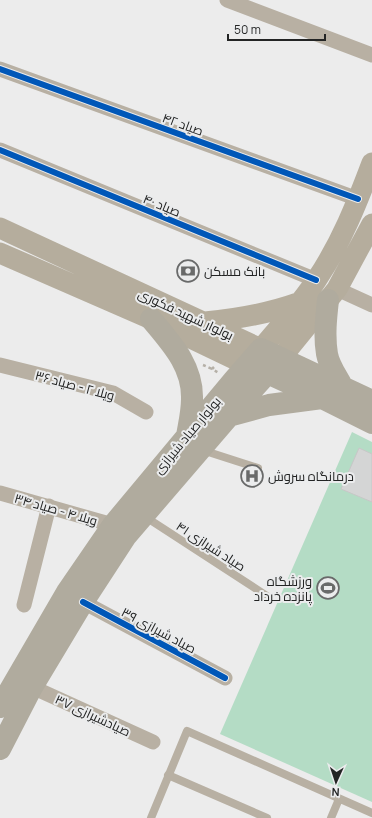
<svg xmlns="http://www.w3.org/2000/svg" width="372" height="818" viewBox="0 0 372 818" font-family="Manrope,Cairo,sans-serif">
<rect width="100%" height="100%" fill="#ececec"/>
<!-- green -->
<path fill="#b4dcc5" d="M 352,432 L 372,442 L 372,802 L 220,734 Z"/>
<!-- building -->
<path fill="#d4d5d5" stroke="#c7c7c7" d="M 359,448 L 372,454 L 372,502 L 341,489 Z"/>
<g fill="none" stroke-linecap="round" stroke-linejoin="round">
<!-- path -->
<path stroke="#b5b0a7" stroke-width="2.5" stroke-dasharray="3 3" stroke-linecap="butt" d="M 203,365 L 212,369
M 214,367 L 212,369 L 219,373"/>
<!-- lane -->
<path stroke="#b8b0a3" stroke-width="8" d="M 202,450 L 258,468
M 144,516 L 267,596
M 168,775 L 267,818
M 151,818 L 187,731 L 372,813
M 331,818 L 339,799"/>
<!-- street -->
<path stroke="#b8b0a3" stroke-width="15" d="M 227,0 L 372,55
M 0,69 L 358,199
M 0,150 L 316,280
M 337,289 L 372,305
M 0,365 L 113,393 L 146,412
M 0,493 L 113,525
M 83,602 L 225,678
M 24,605 L 49,506
M 32,687 L 153,742"/>
<!-- secondary -->
<path stroke="#b5ad9d" stroke-width="21" d="M 0,228 L 261,349 C 280,326 301,304 317,279 C 341,243 357,203 372,163
M 0,253 L 151,319 L 247,365
M 205,322 C 237,319 267,314 298,303
M 281,358 L 337,289 L 372,224"/>
<!-- primary -->
<path stroke="#b0ab9e" stroke-width="22" d="M 328,300 C 326,318 324,336 327,354 C 329,366 337,376 342,386
M 151,319 C 171,343 193,366 192,399 C 192,412 189,424 187,436
M 254,367 L 322,398 L 372,423
M 229,416 L 269,405 L 322,398
M 0,707 L 67,592 L 113,525 L 233,381 L 261,349 L 372,401
M 0,749 L 32,687 L 83,602 L 126,536 L 229,416 L 281,358"/>
<!-- cycleway casing -->
<g stroke="#ebeced" stroke-width="8">
<path id="cycleway" d="M 0,69 L 358,199
M 0,150 L 316,280
M 83,602 L 225,678"/>
</g>
<!-- cycleway -->
<use href="#cycleway" stroke="#0057b8" stroke-width="6"/>
</g>
<!-- icons -->
<defs>
<g id="bank-ring" transform="scale(1.15)"><circle r="9.5" fill="#ebeced" stroke="#696a6a" stroke-width="1.5"/><path d="M-6-4H6V4H-6ZM0-2.3a2.3 2.3 0 1 0 0 4.6a2.3 2.3 0 1 0 0-4.6Z" fill="#696a6a"/></g>
<g id="hospital-ring" transform="scale(1.15)"><circle r="9.5" fill="#ebeced" stroke="#696a6a" stroke-width="1.5"/><path d="M-5-5h3v3.5h4V-5h3V5h-3V1.5h-4V5h-3Z" fill="#696a6a"/></g>
<g id="stadium-ring" transform="scale(1.15)"><circle r="9.5" fill="#ebeced" stroke="#696a6a" stroke-width="1.5"/><path d="M0-5a6.5 5 0 1 0 0 10a6.5 5 0 1 0 0-10ZM-3.5-1.8h7v3.6h-7Z" fill="#696a6a"/></g>
</defs>
<g fill-rule="evenodd">
<use href="#bank-ring" x="188" y="271"/>
<use href="#hospital-ring" x="252" y="476"/>
<use href="#stadium-ring" x="328" y="588"/>
</g>
<g text-anchor="middle" dominant-baseline="central" stroke-width="4" stroke-linejoin="round" paint-order="stroke">
<!-- street labels -->
<g font-size="13" fill="#232424" stroke="#ebeced">
<text transform="translate(183 124) rotate(20)">صیاد ۴۲</text>
<text transform="translate(162 205) rotate(22)">صیاد ۴۰</text>
<text transform="translate(186 314) rotate(25)">بولوار شهید فکوری</text>
<text transform="translate(75 385) rotate(15)">ویلا ۲ - صیاد ۳۶</text>
<text transform="translate(187 435) rotate(-50)">بولوار صیاد شیرازی</text>
<text transform="translate(56 509) rotate(16)">ویلا ۴ - صیاد ۳۴</text>
<text transform="translate(211 546) rotate(33)">صیاد شیرازی ۴۱</text>
<text transform="translate(159 630) rotate(28)">صیاد شیرازی ۳۹</text>
<text transform="translate(93 715) rotate(25)">صیادشیرازی ۳۷</text>
</g>
<!-- poi labels -->
<g font-size="13" fill="#232424" stroke="#ebeced" text-anchor="start">
<text x="204" y="271">بانک مسکن</text>
<text x="268" y="476">درمانگاه سروش</text>
<text x="312" y="581" text-anchor="end">ورزشگاه<tspan x="312" dy="15">پانزده خرداد</tspan></text>
</g>
</g>
<!-- north arrow -->
<g transform="translate(336 782) rotate(183)" stroke="#ebeced" stroke-width="3" paint-order="stroke">
<path d="M0-3L7 15L0 10L-7 15Z" fill="#232424"/>
<text y="-6" font-size="11" font-weight="bold" text-anchor="middle" fill="#232424">N</text>
</g>
<!-- scale -->
<path d="M228 34v6h97v-6" fill="none" stroke="#232424" stroke-width="2"/>
<text x="234" y="34" font-size="12" fill="#232424" stroke="#ebeced" stroke-width="3" paint-order="stroke">50 m</text>
</svg>
